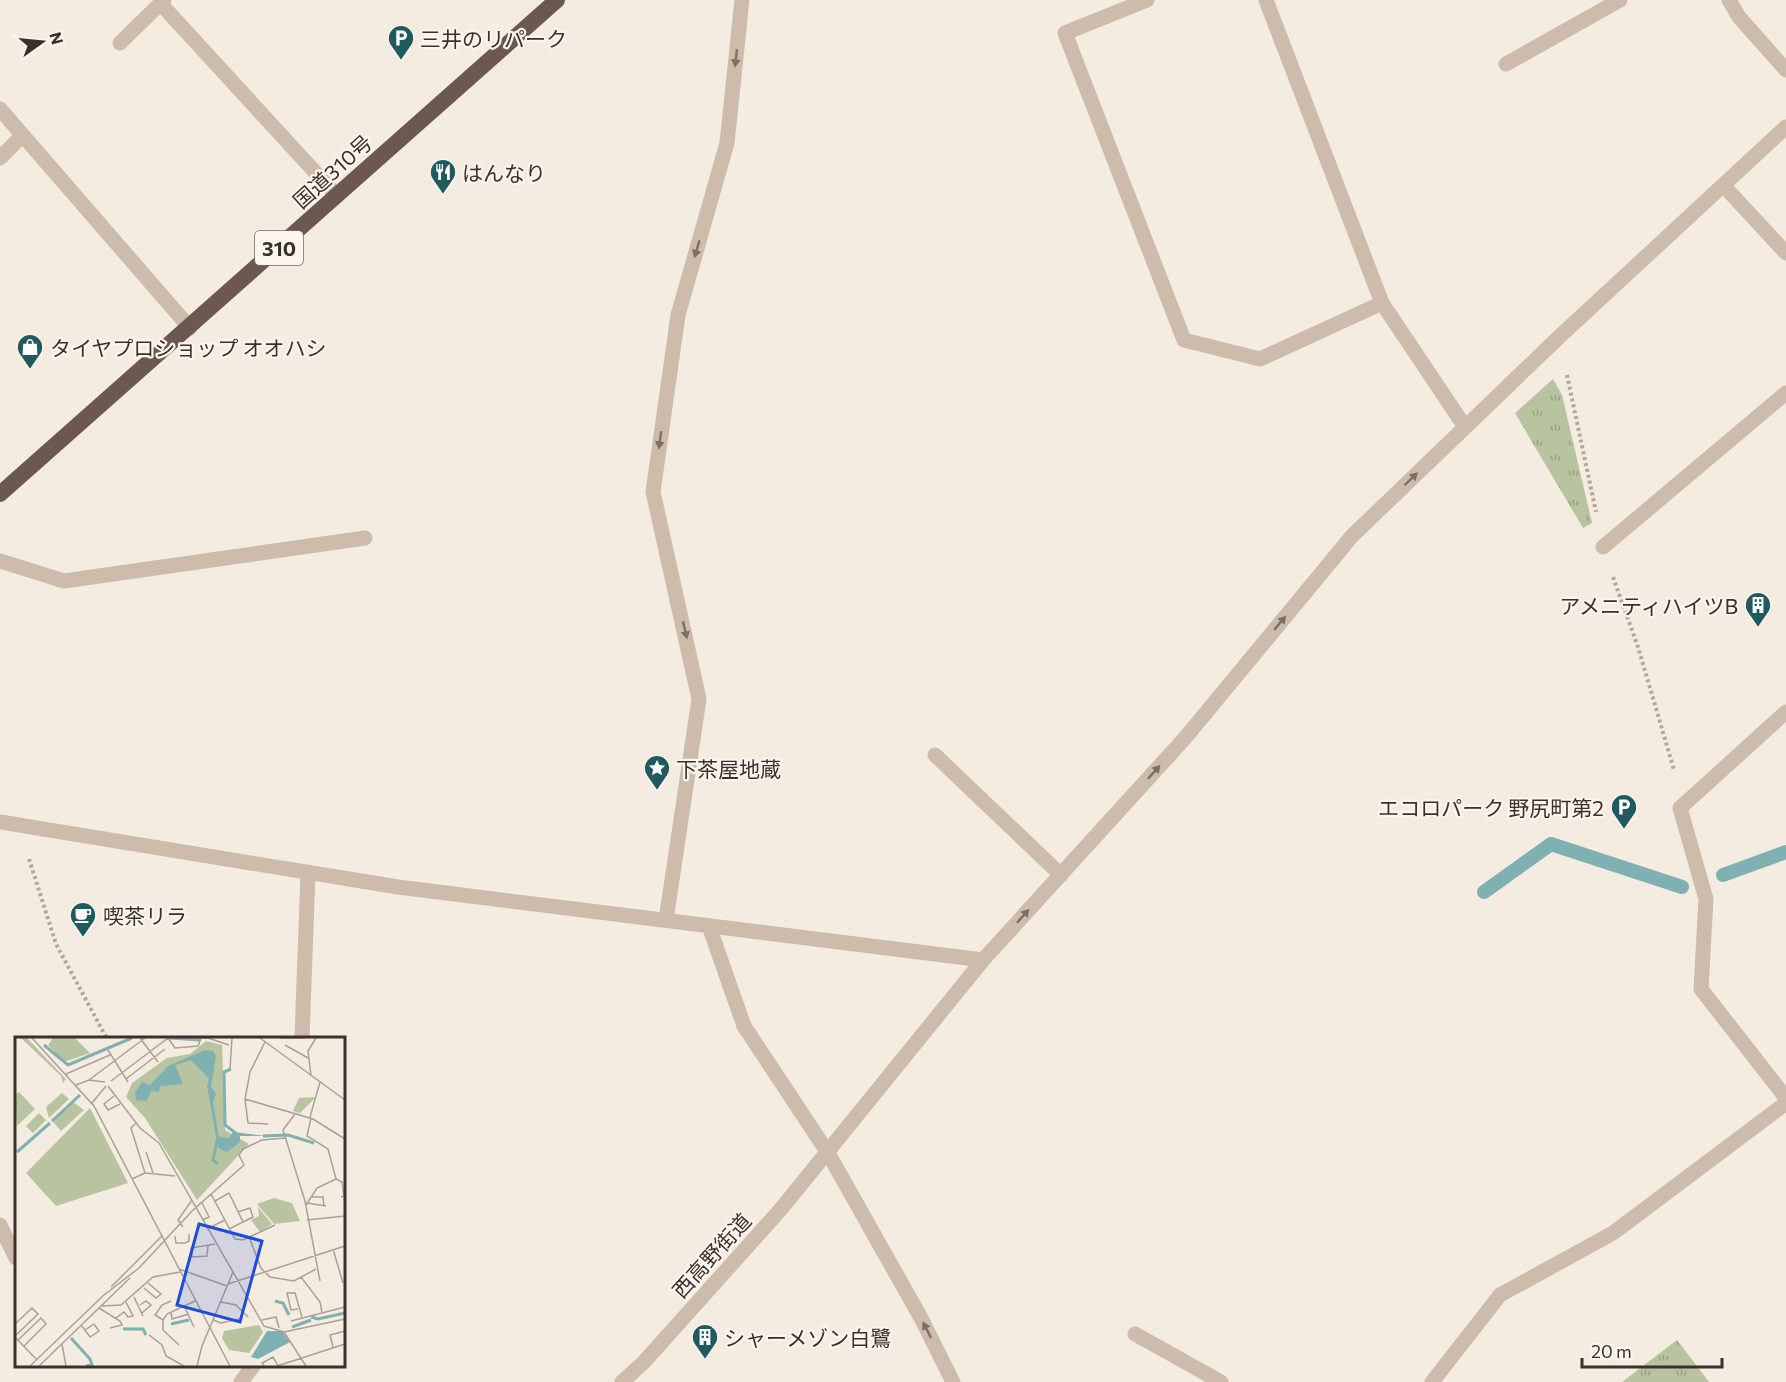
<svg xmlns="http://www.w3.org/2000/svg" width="1786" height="1382" viewBox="0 0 1786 1382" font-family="Commissioner,'Noto Sans JP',sans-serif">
<defs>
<pattern id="park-tufts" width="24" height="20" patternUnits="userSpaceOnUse" patternTransform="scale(1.5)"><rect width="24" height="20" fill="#b8c4a0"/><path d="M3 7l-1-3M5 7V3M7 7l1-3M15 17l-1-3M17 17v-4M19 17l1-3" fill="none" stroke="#97a083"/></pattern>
</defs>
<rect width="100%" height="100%" fill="#f4ebe1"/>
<!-- park -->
<path fill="url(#park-tufts)" d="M 1553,379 L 1562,395 L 1592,523 L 1583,528 L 1515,413 Z
M 1677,1340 L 1709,1382 L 1622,1382 Z"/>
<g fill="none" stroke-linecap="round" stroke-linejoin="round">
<!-- stream -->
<path stroke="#7fb0b2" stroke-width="14" d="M 1723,875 L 1786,852
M 1484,892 L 1551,844 L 1682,887"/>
<!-- path -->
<path stroke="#b9a596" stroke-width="4" stroke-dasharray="3 3" stroke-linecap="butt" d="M 1567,375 L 1596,512
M 1613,577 L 1638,647 L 1674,770
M 29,859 L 56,944 L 106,1037"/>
<!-- minor -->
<path stroke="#cdbbac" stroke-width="15" d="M 1147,0 L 1065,33 L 1184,340 L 1260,359 L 1382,303
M 1266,0 L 1382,303 L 1465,427
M 1729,0 L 1739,17 L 1786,70
M 160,3 L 337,196
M 120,43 L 164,0
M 1506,64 L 1620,0
M 0,109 L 190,328
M 0,158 L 22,136
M 1723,185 L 1786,253
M 1603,547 L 1786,393
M 0,561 L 64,581 L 365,538
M 1786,712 L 1680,808 L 1706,899 L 1701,989 L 1786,1098
M 935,755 L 1061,875
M 666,920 L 699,699 L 653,492 L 678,315 L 727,143 L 742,0
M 709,926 L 744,1026 L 828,1153 L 921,1318 L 953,1382
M 302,1038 L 308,872
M 0,1225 L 16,1258
M 1135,1334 L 1221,1382
M 241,1382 L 253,1366
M 622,1382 L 644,1362 L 781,1209 L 983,960 L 1185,738 L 1352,536 L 1559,337 L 1786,127
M 1432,1382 L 1500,1295 L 1613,1233 L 1786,1103"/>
<!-- tertiary -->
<path stroke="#cdbbac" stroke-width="15" d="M 0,822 L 398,887 L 983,960"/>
<!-- trunk -->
<path stroke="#6c584f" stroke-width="16" d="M 0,494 L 557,0"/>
</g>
<!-- one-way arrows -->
<defs><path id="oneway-solid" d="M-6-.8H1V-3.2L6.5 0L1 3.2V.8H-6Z" transform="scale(1.5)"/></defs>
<g fill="#7d6f65">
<use href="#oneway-solid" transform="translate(736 58) rotate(96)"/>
<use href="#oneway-solid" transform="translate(697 249) rotate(106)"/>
<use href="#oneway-solid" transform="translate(660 440) rotate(98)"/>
<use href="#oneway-solid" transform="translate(1411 479) rotate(-44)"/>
<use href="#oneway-solid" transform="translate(1280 623) rotate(-50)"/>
<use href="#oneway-solid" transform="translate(685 630) rotate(77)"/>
<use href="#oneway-solid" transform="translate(1154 772) rotate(-48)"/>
<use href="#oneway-solid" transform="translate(1023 916) rotate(-48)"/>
<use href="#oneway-solid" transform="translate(927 1330) rotate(-117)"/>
</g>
<!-- icons -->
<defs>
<g id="parking-pin" transform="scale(1.35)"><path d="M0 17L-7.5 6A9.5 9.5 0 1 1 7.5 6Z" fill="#1f5a5e" stroke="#fbf5ee"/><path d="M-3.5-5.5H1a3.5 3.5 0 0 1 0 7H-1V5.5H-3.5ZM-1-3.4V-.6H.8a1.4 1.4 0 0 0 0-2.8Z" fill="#fff"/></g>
<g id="restaurant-pin" transform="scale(1.35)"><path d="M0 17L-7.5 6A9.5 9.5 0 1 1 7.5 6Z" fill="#1f5a5e" stroke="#fbf5ee"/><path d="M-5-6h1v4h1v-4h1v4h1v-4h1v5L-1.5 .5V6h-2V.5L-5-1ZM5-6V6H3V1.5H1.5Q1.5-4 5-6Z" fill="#fff"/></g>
<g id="shop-pin" transform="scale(1.35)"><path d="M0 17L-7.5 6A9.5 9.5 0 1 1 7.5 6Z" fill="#1f5a5e" stroke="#fbf5ee"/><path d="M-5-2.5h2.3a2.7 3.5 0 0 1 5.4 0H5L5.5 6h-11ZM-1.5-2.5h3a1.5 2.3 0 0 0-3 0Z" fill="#fff"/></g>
<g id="building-pin" transform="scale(1.35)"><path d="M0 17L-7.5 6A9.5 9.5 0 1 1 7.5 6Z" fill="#1f5a5e" stroke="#fbf5ee"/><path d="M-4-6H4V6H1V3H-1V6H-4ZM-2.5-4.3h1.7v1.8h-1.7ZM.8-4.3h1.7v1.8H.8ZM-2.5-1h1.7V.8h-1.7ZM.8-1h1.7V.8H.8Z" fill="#fff"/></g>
<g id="sight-pin" transform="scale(1.35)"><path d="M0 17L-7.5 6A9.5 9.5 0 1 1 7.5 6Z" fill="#1f5a5e" stroke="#fbf5ee"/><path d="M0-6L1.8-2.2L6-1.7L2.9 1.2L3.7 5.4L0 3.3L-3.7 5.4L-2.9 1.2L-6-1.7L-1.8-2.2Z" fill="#fff"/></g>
<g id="cafe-pin" transform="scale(1.35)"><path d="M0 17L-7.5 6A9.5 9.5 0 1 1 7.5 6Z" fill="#1f5a5e" stroke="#fbf5ee"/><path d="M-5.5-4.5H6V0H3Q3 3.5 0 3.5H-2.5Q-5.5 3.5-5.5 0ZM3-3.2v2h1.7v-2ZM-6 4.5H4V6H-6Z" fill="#fff"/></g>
</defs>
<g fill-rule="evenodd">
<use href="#parking-pin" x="401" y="38"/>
<use href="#restaurant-pin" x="443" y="172"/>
<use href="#shop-pin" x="30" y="347"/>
<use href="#building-pin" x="1758" y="605"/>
<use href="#sight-pin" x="657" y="768"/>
<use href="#parking-pin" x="1624" y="807"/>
<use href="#cafe-pin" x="83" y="915"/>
<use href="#building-pin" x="705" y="1337"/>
</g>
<g text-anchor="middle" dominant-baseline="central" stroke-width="4.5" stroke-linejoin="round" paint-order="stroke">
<!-- shield labels -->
<rect fill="#fbf5ee" stroke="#756b66" stroke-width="1.5" x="255" y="231" width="48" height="34" rx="4.5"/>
<g font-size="20" font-weight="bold" fill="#3b302b">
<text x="279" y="248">310</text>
</g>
<!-- poi labels -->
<g font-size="21" fill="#3b302b" stroke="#fbf5ee" text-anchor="start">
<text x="420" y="38">三井のリパーク</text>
<text x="462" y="172">はんなり</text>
<text x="50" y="347">タイヤプロショップ オオハシ</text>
<text x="1738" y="605" text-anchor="end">アメニティハイツB</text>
<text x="676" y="768">下茶屋地蔵</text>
<text x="1604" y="807" text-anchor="end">エコロパーク 野尻町第2</text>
<text x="103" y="915">喫茶リラ</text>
<text x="724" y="1337">シャーメゾン白鷺</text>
</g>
<!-- street labels -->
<g font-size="21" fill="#3b302b" stroke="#fbf5ee">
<text transform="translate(332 171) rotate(-42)">国道310号</text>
<text transform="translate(711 1255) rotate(-48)">西高野街道</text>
</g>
</g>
<!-- overview -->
<g transform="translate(15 1037)">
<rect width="330" height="330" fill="#f4ebe1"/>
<path d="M 38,1 L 60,1 L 75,16 L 49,25 L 33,8 ZM 4,55 L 20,72 L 2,89 L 0,58 ZM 301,60 L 285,76 L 278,74 L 284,61 Z" fill="#b8c4a0"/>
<path d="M 6,1 L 12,1 L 51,42 L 48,46 L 46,39 ZM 47,56 L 54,62 L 34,81 L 31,70 ZM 24,76 L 31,83 L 18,96 L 11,89 Z" fill="#b8c4a0"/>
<path d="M 259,161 L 277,166 L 285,184 L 259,187 L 242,167 ZM 243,170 L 257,187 L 245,195 L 236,183 L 244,179 Z" fill="#b8c4a0"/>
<path d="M 191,4 L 207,8 L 210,93 L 234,107 L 182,163 L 130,81 L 111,60 L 117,46 L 152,21 L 175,17 ZM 58,65 L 69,73 L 46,94 L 37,84 ZM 75,71 L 113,146 L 41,169 L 11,136 ZM 244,288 L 248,295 L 234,316 L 214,313 L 207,301 L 209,294 Z" fill="#b8c4a0"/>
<path d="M 190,13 L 198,14 L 201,19 L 196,50 L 201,57 L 198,65 L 204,100 L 214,101 L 218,95 L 251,99 L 225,99 L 225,105 L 212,115 L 203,111 L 192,49 L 194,42 L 176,23 L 160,28 L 168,47 L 145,49 L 144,55 L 136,54 L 132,64 L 121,63 L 120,56 L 127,45 L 135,48 L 153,29 ZM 252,294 L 267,294 L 275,305 L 243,322 L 236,320 Z" fill="#7fb0b2"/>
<path fill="none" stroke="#7fb0b2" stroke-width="3" d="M 155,1 L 186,3M 29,8 L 53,28 L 117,1M 216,32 L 209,35 L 210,88 L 222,97M 37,84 L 65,58M 248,99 L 273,98 L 299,106M 202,103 L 198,123 L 203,127M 2,115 L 35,86M 260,264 L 268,266 L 274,278M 296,280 L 303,282 L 330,276M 156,287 L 174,283M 277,290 L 296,283M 108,292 L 128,292 L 131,298M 56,301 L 75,322 L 77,328 L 71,329"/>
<path fill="none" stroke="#aaa098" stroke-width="1.5" d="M 17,1 L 79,69 L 215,329M 125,1 L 143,25M 153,1 L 160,11 L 183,9 L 186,1M 159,1 L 193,1 L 214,8M 245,1 L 330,63M 265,1 L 290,1M 250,5 L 235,35 L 230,62 L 233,86 L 253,87M 270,8 L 293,21M 93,13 L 113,45M 215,32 L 217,1M 51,37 L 95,18M 296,39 L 293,14 L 301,1M 111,42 L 150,12M 74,43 L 130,1M 96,44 L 153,1M 61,48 L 74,43 L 90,45M 93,49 L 125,91 L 144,106 L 249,289 L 269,295 L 291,329M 99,59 L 89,67 L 93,73 L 105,67M 230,62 L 298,82 L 330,102M 77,66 L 91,49M 280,77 L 268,93 L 290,164 L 305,244M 295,80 L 305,45M 296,81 L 292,99 L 313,112 L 321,142 L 327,145 L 329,159 L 326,160M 131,115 L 138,136M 130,136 L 160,139M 117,142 L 130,136 L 116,91 L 121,86M 196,157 L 220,202 L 228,203 L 260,188M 297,160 L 308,160 L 309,168M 200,164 L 214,156 L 228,185 L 214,192M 292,166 L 311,169M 291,168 L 302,151 L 321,142M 223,175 L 235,171 L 238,180 L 228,185M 187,183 L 194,180 L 187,166M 292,183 L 330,179M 168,190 L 163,183 L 177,163M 192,192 L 210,183M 160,199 L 161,206 L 170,206 L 174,204 L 174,197M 234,200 L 246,231 L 255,240 L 279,244 L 301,232M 193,209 L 192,219 L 177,220 L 176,211 L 200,207M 318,212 L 328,246M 164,232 L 212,249M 286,240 L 305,265 L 307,275M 213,247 L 330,209M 96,250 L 147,199M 129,251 L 141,261 L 146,257 L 133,246M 89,258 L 124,231 L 178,173 L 229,128 L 224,118 L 228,112 L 247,103 L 270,101M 119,260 L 128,279M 156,264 L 147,268 L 140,278 L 148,283 L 152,277 L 180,264M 206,265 L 221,268 L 233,280M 125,268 L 131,264 L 136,268 L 127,276M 87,269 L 106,268 L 138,240 L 165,235M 169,269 L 179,290M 84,271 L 105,284 L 107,288 L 95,291M 283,272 L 276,273 L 272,256 L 280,256 L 287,280M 156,275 L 157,282 L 174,277M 101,281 L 109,275 L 113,280 L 118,279 L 111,265M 148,283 L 148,293 L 164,308M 198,283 L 206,286 L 224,282M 247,283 L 261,280 L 264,291M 276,284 L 330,270M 0,287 L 17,271 L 23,277 L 0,299M 66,288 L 70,293 L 75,300 L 84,294 L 79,287 L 70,293M 269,295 L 330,282M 134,298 L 147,308 L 151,319 L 169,329M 1,301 L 22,323M 3,303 L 26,281 L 31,287 L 9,309M 47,307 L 51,329M 318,310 L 315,298 L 330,294M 15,329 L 91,256M 24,329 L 115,241M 182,329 L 187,309 L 218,235M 249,329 L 247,326 L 258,320 L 263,329M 262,329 L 330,307"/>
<path fill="#1d4ed8" fill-opacity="0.15" stroke="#1d4ed8" stroke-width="3" d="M 184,187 L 247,204 L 225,285 L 162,268 Z"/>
<rect width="330" height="330" fill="none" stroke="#3b302b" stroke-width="3"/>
</g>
<!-- north arrow -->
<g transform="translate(42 42) rotate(75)" stroke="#fbf5ee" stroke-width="4.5" paint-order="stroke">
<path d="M0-4.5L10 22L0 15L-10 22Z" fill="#3b302b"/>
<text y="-9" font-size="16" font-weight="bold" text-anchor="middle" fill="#3b302b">N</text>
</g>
<!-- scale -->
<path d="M1582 1358v9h140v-9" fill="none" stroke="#3b302b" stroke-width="3"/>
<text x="1591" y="1358" font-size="18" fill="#3b302b" stroke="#fbf5ee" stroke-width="4.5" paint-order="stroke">20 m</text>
</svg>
